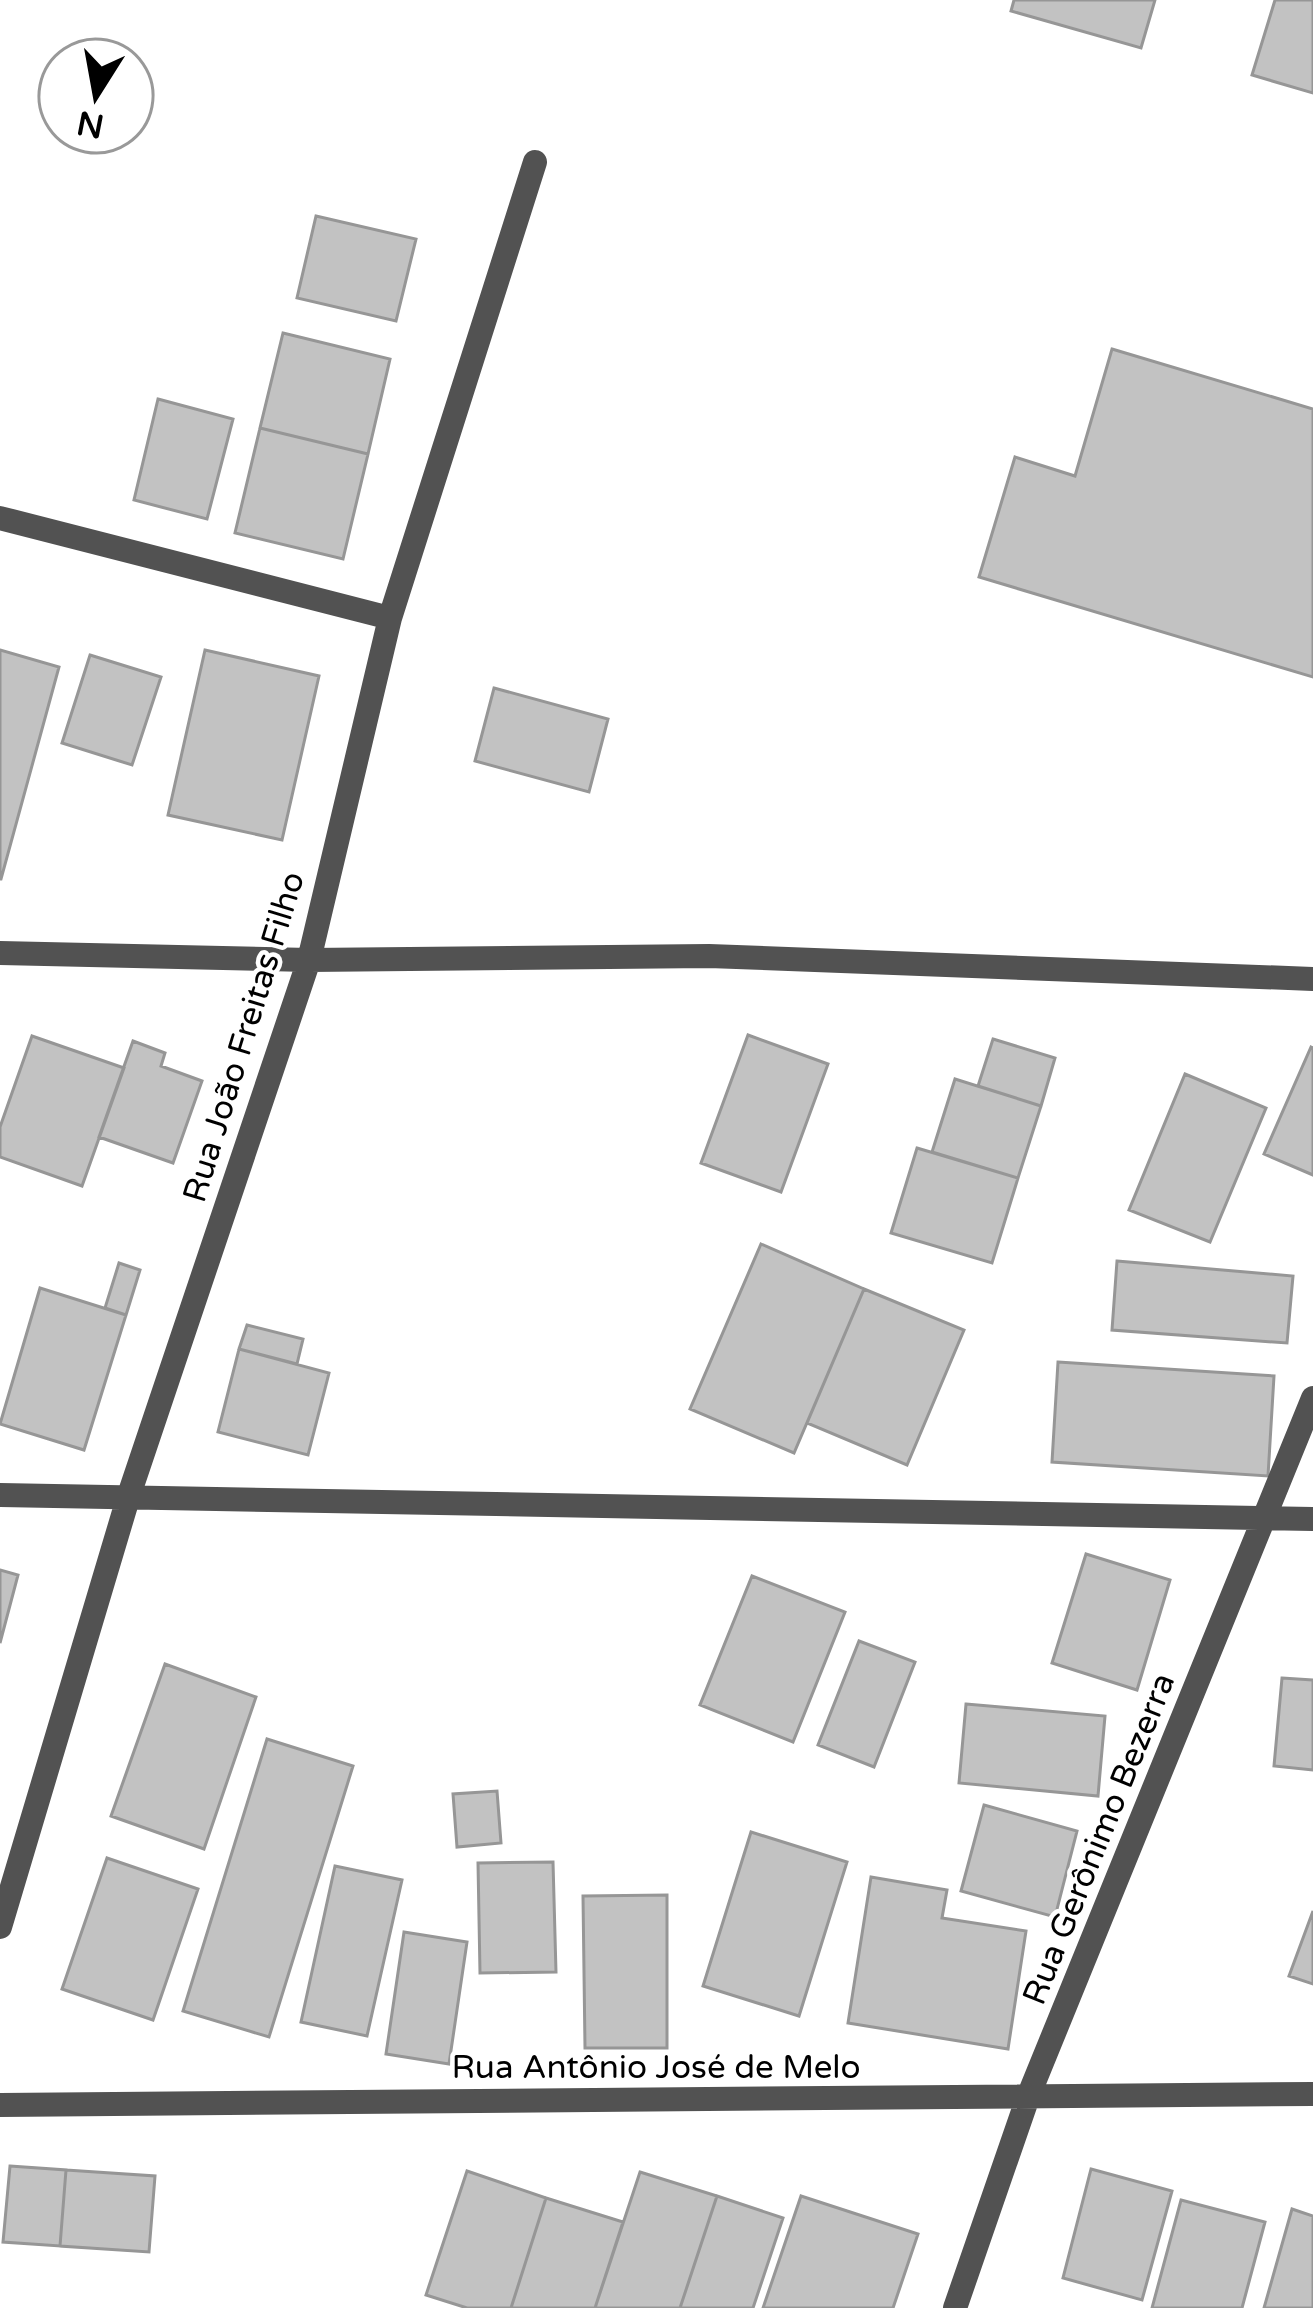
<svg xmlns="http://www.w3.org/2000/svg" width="1313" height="2308" viewBox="0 0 1313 2308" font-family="'Varela Round',sans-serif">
<rect width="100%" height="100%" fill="#fff"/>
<!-- building -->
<path fill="#c2c2c2" stroke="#969696" stroke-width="3" d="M 1014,0 L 1155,0 L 1141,48 L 1011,11 Z
M 1275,0 L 1313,0 L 1313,93 L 1252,75 Z
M 316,216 L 416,239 L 396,321 L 297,298 Z
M 283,333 L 390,359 L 368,454 L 260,428 Z
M 1112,349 L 1313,409 L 1313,677 L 979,577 L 1015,457 L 1075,476 Z
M 158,399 L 233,419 L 207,519 L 134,500 Z
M 260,428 L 368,454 L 343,559 L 235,533 Z
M 0,650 L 59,667 L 1,879 L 0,879 Z
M 205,650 L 319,676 L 282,840 L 168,815 Z
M 90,655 L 161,677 L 132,765 L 62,743 Z
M 494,688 L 608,719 L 589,792 L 475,761 Z
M 748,1035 L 828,1064 L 781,1192 L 701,1163 Z
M 32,1036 L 124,1068 L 82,1186 L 0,1157 L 0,1127 Z
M 993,1039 L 1055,1058 L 1041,1106 L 978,1086 Z
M 133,1041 L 165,1053 L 161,1066 L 202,1081 L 173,1163 L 99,1137 Z
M 1311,1047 L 1313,1048 L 1313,1175 L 1264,1154 Z
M 1185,1074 L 1266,1108 L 1210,1242 L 1129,1210 Z
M 955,1079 L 1041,1106 L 1018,1178 L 932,1152 Z
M 917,1148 L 1018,1178 L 992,1263 L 891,1233 Z
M 761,1244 L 864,1289 L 794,1453 L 690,1409 Z
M 1117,1261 L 1293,1276 L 1287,1343 L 1112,1330 Z
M 119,1263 L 140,1270 L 126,1315 L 105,1308 Z
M 40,1288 L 126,1315 L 84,1450 L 0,1424 Z
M 864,1289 L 964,1330 L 907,1465 L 807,1423 Z
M 247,1325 L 303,1339 L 297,1364 L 239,1349 Z
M 239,1349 L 329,1373 L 308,1455 L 218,1432 Z
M 1058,1362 L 1274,1376 L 1268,1476 L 1052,1462 Z
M 1086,1554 L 1170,1580 L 1137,1690 L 1052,1663 Z
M 0,1570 L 18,1575 L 0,1643 Z
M 752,1576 L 845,1612 L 793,1742 L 700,1705 Z
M 859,1641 L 915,1662 L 874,1767 L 818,1745 Z
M 165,1664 L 256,1697 L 204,1849 L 111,1816 Z
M 1282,1678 L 1313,1680 L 1313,1770 L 1274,1766 Z
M 966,1704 L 1105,1716 L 1098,1796 L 959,1783 Z
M 267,1739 L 353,1766 L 269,2037 L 183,2011 Z
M 497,1791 L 501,1843 L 457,1847 L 453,1794 Z
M 984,1805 L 1077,1831 L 1055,1917 L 961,1891 Z
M 751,1832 L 847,1862 L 799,2016 L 703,1986 Z
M 107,1858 L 198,1889 L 153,2020 L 62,1989 Z
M 553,1862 L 556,1972 L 480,1973 L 478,1863 Z
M 335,1866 L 402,1880 L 367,2036 L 301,2022 Z
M 871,1877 L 947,1890 L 942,1918 L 1026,1931 L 1008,2049 L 848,2023 Z
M 667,1895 L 667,2048 L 585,2048 L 583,1896 Z
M 1313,1911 L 1313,1984 L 1289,1976 Z
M 404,1932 L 467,1942 L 449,2064 L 386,2054 Z
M 10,2166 L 66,2170 L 60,2246 L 3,2242 Z
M 1091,2169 L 1172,2191 L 1142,2300 L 1063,2278 Z
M 66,2170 L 155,2176 L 149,2252 L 60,2246 Z
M 467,2171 L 546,2198 L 511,2308 L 467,2308 L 426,2295 Z
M 640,2172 L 717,2196 L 680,2308 L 595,2308 Z
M 717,2196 L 783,2218 L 753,2308 L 680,2308 Z
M 801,2196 L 918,2234 L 893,2308 L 763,2308 Z
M 546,2198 L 623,2222 L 595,2308 L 511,2308 Z
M 1181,2200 L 1265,2222 L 1242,2308 L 1152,2308 Z
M 1292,2209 L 1313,2216 L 1313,2308 L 1264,2308 Z"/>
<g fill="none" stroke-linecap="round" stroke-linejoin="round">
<!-- minor -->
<path stroke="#525252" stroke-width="24" d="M 0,518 L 390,618
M 0,953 L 309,960 L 709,956 L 1313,979
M 0,1495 L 1313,1519
M 0,1927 L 129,1495 L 309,960 L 390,618 L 535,162
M 0,2105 L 1313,2094
M 955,2308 L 1028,2097 L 1313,1398"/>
</g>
<g text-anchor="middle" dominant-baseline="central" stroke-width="9" stroke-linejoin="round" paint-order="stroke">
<!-- street labels -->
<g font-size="33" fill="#000" stroke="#fff">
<text transform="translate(244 1037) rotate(-73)">Rua João Freitas Filho</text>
<text transform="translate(1099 1839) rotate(-68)">Rua Gerônimo Bezerra</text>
<text x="656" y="2067">Rua Antônio José de Melo</text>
</g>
</g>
<!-- north arrow -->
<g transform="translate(96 96) rotate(191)"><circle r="57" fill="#ffffff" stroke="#999999" stroke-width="3"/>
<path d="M0-9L21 45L0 30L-21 45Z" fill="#000000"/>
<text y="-18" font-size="33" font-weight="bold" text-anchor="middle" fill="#000000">N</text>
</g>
</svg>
